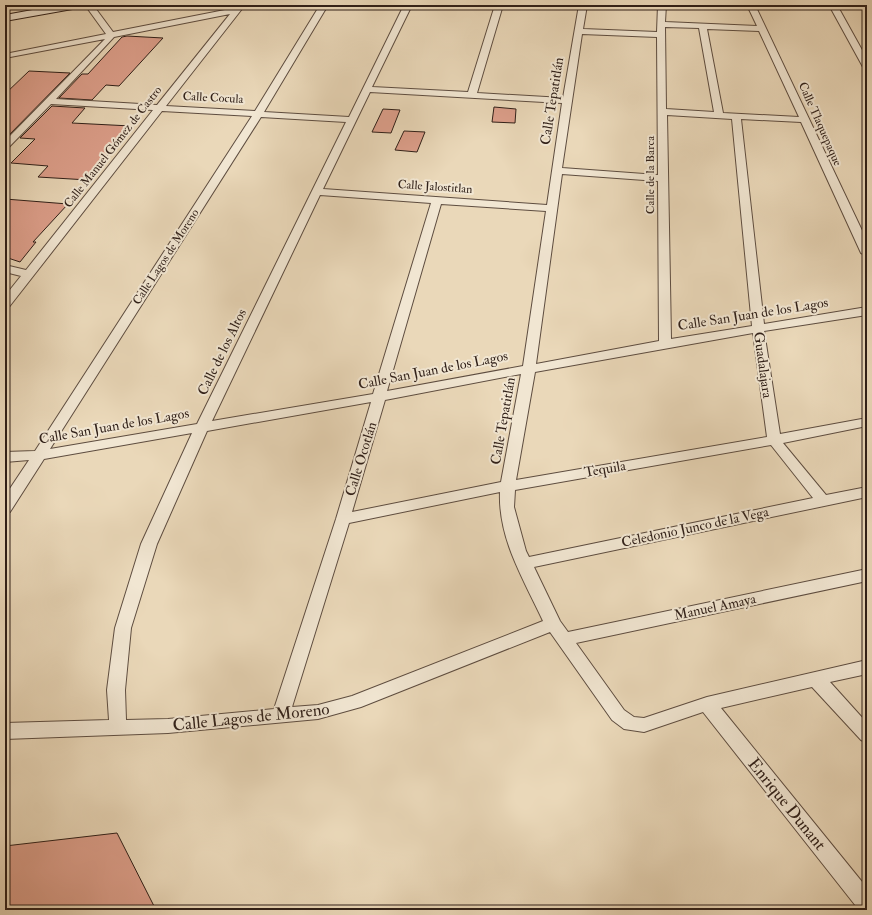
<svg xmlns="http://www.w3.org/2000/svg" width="872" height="915" viewBox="0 0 872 915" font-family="'IM FELL Double Pica',serif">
<rect width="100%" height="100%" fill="#ead8b9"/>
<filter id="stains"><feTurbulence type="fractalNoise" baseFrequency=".005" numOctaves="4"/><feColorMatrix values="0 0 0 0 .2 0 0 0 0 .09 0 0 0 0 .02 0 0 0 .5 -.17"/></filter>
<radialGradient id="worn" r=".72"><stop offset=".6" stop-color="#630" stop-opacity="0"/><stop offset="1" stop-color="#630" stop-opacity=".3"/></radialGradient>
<!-- building -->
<path fill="#dd9f8b" stroke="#2f1f18" d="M 127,36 L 163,38 L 119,86 L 106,85 L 92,100 L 59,98 L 82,74 L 88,74 L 122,37 Z
M 29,71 L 70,73 L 7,137 L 5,137 L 5,94 Z
M 52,106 L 85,108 L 72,123 L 131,126 L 88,180 L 38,177 L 48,166 L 11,163 L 35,139 L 20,138 Z
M 494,107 L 516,109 L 515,123 L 492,122 Z
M 383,109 L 400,110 L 391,133 L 372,132 Z
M 404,131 L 425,132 L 417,152 L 395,150 Z
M 5,199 L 68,204 L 33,242 L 36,242 L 20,262 L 5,257 Z
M 117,833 L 156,910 L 5,910 L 5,846 Z"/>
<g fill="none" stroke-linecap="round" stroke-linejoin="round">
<!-- street casing -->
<g stroke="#5e4d40" stroke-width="2">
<path id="street" d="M 85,5 L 93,5 L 113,32 L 235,8 L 237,5 L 245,5 L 166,106 L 255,111 L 320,5 L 328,5 L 264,112 L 349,117 L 404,5 L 412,5 L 372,87 L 468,92 L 495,5 L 503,5 L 477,93 L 563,98 L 579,5 L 587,5 L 583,29 L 657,32 L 658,5 L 666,5 L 665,22 L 757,26 L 747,5 L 755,5 L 867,241 L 867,256 L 861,253 L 801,122 L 741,119 L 764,324 L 867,307 L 867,315 L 764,331 L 780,434 L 867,418 L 867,426 L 783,443 L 826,495 L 867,487 L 867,497 L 534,567 L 560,621 L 568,632 L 867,569 L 867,581 L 576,643 L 624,710 L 634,717 L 644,718 L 707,697 L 867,660 L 867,674 L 830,682 L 867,723 L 867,743 L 861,740 L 812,687 L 721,708 L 867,888 L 867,910 L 859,910 L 703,712 L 644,732 L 624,729 L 612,720 L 550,632 L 361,707 L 318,719 L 168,733 L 5,739 L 5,723 L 109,720 L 107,690 L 115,628 L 141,544 L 192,433 L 44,459 L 10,512 L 5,513 L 5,496 L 29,460 L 5,462 L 5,452 L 35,451 L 252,116 L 162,111 L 9,307 L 5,308 L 5,296 L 21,276 L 5,272 L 5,265 L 26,270 L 153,110 L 51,104 L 8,148 L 5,149 L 5,141 L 105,39 L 5,58 L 5,54 L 106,34 ZM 230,14 L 157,105 L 56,99 L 114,37 ZM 665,27 L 699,28 L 714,112 L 666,109 ZM 707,29 L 759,31 L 799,117 L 723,113 ZM 582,34 L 657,37 L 658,175 L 562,168 ZM 370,92 L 562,103 L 547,205 L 323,189 ZM 667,115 L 732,119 L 752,326 L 671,339 ZM 261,117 L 346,122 L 197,424 L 50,449 ZM 562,174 L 658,181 L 659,341 L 536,364 ZM 320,195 L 431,203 L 373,394 L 212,421 ZM 441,204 L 546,211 L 523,366 L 387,391 ZM 753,333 L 767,437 L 516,480 L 535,372 ZM 521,374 L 501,482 L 352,512 L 385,400 ZM 371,402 L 336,519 L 274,709 L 168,719 L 126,720 L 125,690 L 131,628 L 157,544 L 207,431 ZM 771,445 L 813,498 L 529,557 L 526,551 L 514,507 L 515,490 ZM 500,492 C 498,539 524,580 543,621 L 352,696 L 318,705 L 292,707 L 349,523 Z
M 829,5 L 837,5 L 867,59 L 867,70 L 863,67 Z"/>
</g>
<!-- secondary casing -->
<g stroke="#2f1f18" stroke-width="2">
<path id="secondary" d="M 60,5 L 83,5 L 78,8 L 5,21 L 5,15 Z"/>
</g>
<!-- street -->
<use href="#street" fill="#f1e6d2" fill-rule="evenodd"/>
<!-- secondary -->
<use href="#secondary" fill="#f1e6d2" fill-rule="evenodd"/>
</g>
<g text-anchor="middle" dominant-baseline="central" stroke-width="4" stroke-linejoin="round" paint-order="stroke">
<!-- far-street labels -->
<g font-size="12" fill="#2f1f18" stroke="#f1e6d2">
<text transform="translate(213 98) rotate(3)">Calle Cocula</text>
<text transform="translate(820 124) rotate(66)">Calle Tlaquepaque</text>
<text transform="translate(113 147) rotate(-52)">Calle Manuel Gómez de Castro</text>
<text transform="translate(650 175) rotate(-90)">Calle de la Barca</text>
<text transform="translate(435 187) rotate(4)">Calle Jalostitlan</text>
<text transform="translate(166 257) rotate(-57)">Calle Lagos de Moreno</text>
</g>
<!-- street labels -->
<g font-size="14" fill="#2f1f18" stroke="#f1e6d2">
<text transform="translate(552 101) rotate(-81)">Calle Tepatitlán</text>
<text transform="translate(753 314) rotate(-9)">Calle San Juan de los Lagos</text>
<text transform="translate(222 352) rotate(-64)">Calle de los Altos</text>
<text transform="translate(763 365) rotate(82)">Guadalajara</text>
<text transform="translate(433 370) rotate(-11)">Calle San Juan de los Lagos</text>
<text transform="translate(503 421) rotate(-80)">Calle Tepatitlán</text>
<text transform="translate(114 426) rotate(-10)">Calle San Juan de los Lagos</text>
<text transform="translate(361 459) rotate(-73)">Calle Ocotlán</text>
<text transform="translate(605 469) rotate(-10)">Tequila</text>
<text transform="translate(695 527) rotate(-12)">Celedonio Junco de la Vega</text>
<text transform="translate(715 607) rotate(-12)">Manuel Amaya</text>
</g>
<!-- near-street labels -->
<g font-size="17" fill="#2f1f18" stroke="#f1e6d2">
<text transform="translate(251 717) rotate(-6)">Calle Lagos de Moreno</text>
<text transform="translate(787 804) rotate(51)">Enrique Dunant</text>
</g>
</g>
<!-- margin -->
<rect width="872" height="915" fill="none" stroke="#ead8b9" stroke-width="20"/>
<rect x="6" y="6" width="860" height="903" fill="none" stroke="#2f1f18" stroke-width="2"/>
<rect x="10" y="10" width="852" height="895" fill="none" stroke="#2f1f18"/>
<rect width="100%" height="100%" filter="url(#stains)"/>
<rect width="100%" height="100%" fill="url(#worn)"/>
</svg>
